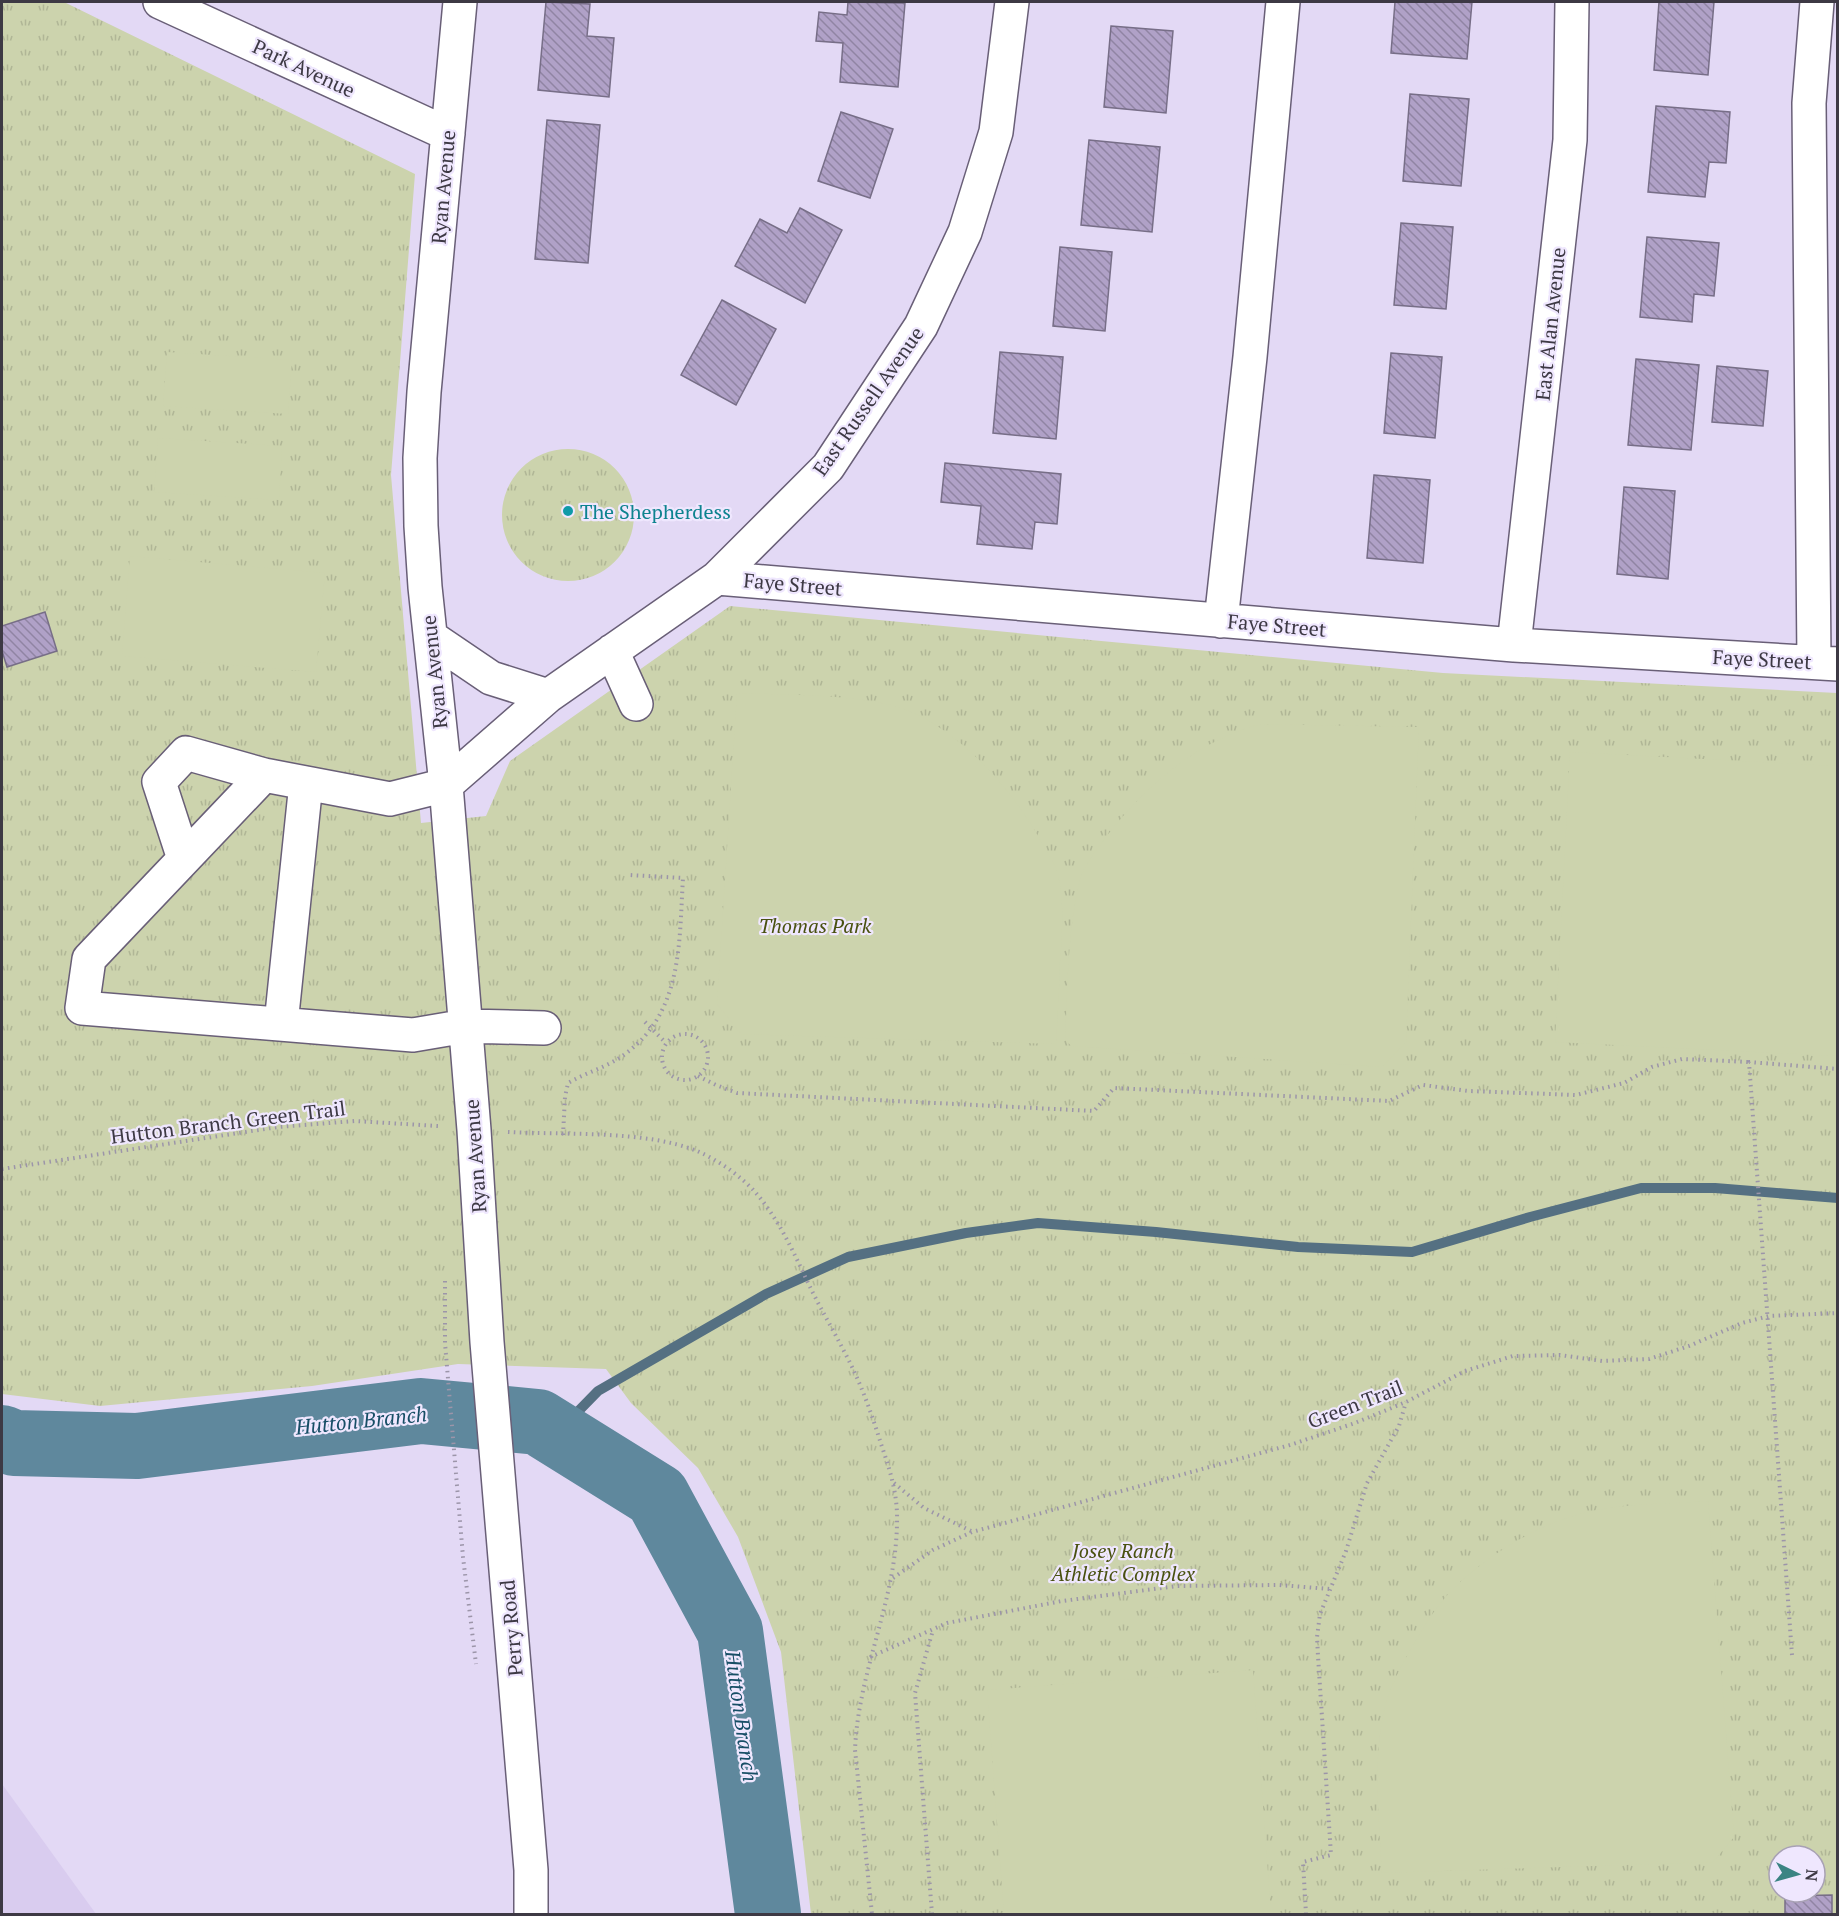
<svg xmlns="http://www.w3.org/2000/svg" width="1839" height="1916" viewBox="0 0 1839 1916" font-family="'PT Serif',serif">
<defs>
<pattern id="park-tufts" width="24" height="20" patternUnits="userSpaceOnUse" patternTransform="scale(1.5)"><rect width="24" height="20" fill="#ccd3ad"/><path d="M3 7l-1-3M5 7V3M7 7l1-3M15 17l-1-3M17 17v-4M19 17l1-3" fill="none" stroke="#b0b696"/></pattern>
<pattern id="building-back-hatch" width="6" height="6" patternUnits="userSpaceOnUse" patternTransform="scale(1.5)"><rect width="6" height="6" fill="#b0a1c7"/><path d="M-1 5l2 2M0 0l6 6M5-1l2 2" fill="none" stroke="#9084a3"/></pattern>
</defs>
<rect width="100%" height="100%" fill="#e3d9f5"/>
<!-- built -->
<path fill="#d9ccef" d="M 2,1784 L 96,1914 L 2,1914 Z"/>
<!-- park -->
<path fill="url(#park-tufts)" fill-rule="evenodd" d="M 2,2 L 64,2 L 415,174 L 391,475 L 421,823 L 486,816 L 510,761 L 730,606 L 1443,673 L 1837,693 L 1837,1914 L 811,1914 L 781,1652 L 738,1537 L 698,1468 L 631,1403 L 606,1369 L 458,1364 L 312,1386 L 100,1406 L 2,1394 ZM 1779,1856 L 1815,1856 L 1815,1892 L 1779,1892 Z
M502 515a66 66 0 1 1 132 0a66 66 0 1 1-132 0Z"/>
<!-- pitch -->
<path fill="#ccd3ad" d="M 167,352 L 292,360 L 288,414 L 163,406 Z
M 158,438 L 282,446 L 279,500 L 154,492 Z
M 130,556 L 325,573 L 316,672 L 122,656 Z
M 737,693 C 787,695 843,694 891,705 C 953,721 1013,789 1042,843 C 1047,852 1054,862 1057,871 C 1065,900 1062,933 1060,962 C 1059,989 1058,1016 1056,1044 L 741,1034 L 717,1004 Z
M 1261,724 L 1419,727 L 1406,1042 L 1382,1067 L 1071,1046 L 1065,1039 C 1068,987 1067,931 1080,880 C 1084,865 1097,850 1106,837 C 1144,787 1198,740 1261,724 Z
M 1570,752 L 1837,766 L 1837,1056 L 1555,1042 Z
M 1708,1501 L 1734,1837 L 1713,1862 L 1382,1873 C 1379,1818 1372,1761 1385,1706 C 1390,1687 1400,1669 1409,1652 C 1420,1634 1430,1615 1444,1599 C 1474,1564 1529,1529 1573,1516 C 1614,1503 1665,1504 1708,1501 Z
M 1253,1670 L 1271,1914 L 1004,1914 L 987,1690 Z"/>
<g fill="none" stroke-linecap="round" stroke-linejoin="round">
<!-- stream -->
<path stroke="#557082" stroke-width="10" d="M 556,1434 L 598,1391 L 766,1294 L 848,1257 L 966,1233 L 1038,1223 L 1156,1232 L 1298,1247 L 1412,1252 L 1530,1217 L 1641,1188 L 1715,1188 L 1838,1198"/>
<!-- river -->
<path stroke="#5f889d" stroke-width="66" d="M 2,1438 L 14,1443 L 137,1446 L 421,1411 L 538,1422 L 657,1496 L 730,1631 L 768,1914"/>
</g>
<!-- building -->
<path fill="url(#building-back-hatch)" stroke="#776e87" stroke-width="1.5" d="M 546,2 L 590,4 L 587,36 L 614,38 L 609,97 L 538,90 Z
M 848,2 L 905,3 L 898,87 L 840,82 L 843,43 L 816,41 L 819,12 L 847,15 Z
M 1395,2 L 1472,2 L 1467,59 L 1391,53 Z
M 1659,2 L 1714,2 L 1708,75 L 1654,70 Z
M 1111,26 L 1173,31 L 1166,113 L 1104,107 Z
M 1410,94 L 1469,99 L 1461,186 L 1403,181 Z
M 1656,106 L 1730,112 L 1726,163 L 1709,162 L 1705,197 L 1648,192 Z
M 841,112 L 893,129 L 870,198 L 818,181 Z
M 547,120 L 600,125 L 588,263 L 535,259 Z
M 1089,140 L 1160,147 L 1152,232 L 1081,225 Z
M 800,208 L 842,230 L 805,303 L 735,266 L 760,219 L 787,233 Z
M 1401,223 L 1453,227 L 1446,309 L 1394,305 Z
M 1647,237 L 1719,243 L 1714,296 L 1694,294 L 1692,322 L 1640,317 Z
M 1060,247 L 1112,252 L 1105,331 L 1053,326 Z
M 722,300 L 776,329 L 736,405 L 681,375 Z
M 1000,352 L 1063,357 L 1056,439 L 993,433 Z
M 1391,353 L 1442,357 L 1435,438 L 1384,433 Z
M 1636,359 L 1699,365 L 1691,450 L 1628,445 Z
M 1717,366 L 1768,371 L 1763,426 L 1712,422 Z
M 945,463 L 1061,474 L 1057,524 L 1035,522 L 1032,549 L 977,544 L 981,506 L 941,502 Z
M 1374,475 L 1430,480 L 1423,563 L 1367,558 Z
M 1624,487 L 1675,491 L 1668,579 L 1617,574 Z
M 45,612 L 57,651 L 7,667 L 2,651 L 2,626 Z
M 1832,1895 L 1832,1914 L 1785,1914 L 1785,1896 Z"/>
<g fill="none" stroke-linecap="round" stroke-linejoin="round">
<!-- minor casing -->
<g stroke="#695f77" stroke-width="36">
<path id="minor" d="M 160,2 L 448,134
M 460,2 L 424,392 L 420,458 L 421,526 L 425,587 L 446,785 L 474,1130 L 487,1342 L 531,1870 L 531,1914
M 717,578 L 1514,645 L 1838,664
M 1221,621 L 1250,357 L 1283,2
M 432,638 L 491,678 L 548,696
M 1514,645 L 1570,140 L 1572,2
M 612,651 L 636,704
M 1814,662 L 1809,103 L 1817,2
M 184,859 L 159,782 L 186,753 L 264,775
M 281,1024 L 306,783
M 544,1028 L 466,1026 L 413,1035 L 82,1008 L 89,959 L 264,775 L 390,799 L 446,785 L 548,696 L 717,578 L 828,467 L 921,326 L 965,232 L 996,132 L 1012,2"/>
</g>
<!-- path -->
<path stroke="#9c95a9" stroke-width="4" stroke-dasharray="1.5 4.5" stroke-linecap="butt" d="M 645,1022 L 666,1043
M662 1057a23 23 0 1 1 46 0a23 23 0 1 1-46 0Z
M 698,1076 L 716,1085 L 737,1093 L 1094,1111 L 1114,1088 L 1389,1101 L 1423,1085 L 1468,1091 L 1576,1095 L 1624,1083 L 1652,1067 L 1682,1059 L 1749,1062
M 508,1132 C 565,1135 645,1130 697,1151 C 718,1160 741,1176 756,1193 C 781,1222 796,1258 812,1291 C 825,1317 840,1342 852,1367 C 864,1392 873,1418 881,1444 C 890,1470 898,1495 897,1523 C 896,1601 858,1672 855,1750 L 872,1914
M 563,1135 L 565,1097 L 568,1083 C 587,1072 608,1067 625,1054 C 683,1012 679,942 683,878 L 629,875
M 2,1169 L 278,1127 L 355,1121 L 438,1126
M 445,1281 L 445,1343 L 463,1557 L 476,1664
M 894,1483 L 924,1508 L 971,1531
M 893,1578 L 933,1550 L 972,1532 L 1290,1445 L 1355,1423 L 1406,1402 L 1465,1371 L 1513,1356 L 1560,1355 L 1602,1361 L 1649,1359 L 1689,1346 L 1742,1323 L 1769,1316 L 1838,1313
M 1792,1655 L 1749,1062 L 1838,1069
M 870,1657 L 947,1623 L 1062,1601 L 1177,1586 L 1279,1585 L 1330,1589
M 932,1914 L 915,1693 L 933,1630
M 1306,1914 L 1303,1862 L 1331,1855 L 1318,1656 L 1317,1637 L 1320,1614 L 1346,1551 L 1367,1483 L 1399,1426 L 1406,1402"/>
<!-- minor -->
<use href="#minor" stroke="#fff" stroke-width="33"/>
</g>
<!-- markers -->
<circle fill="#0f9aa8" stroke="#efe7fe" stroke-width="2" cx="568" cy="511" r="6"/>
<g text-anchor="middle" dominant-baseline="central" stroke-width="4.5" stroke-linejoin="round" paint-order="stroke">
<!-- street labels -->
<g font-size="20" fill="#3d3944" stroke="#efe7fe">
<text transform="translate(304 68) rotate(25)">Park Avenue</text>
<text transform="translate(443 187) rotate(-85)">Ryan Avenue</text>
<text transform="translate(1550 324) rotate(-84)">East Alan Avenue</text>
<text transform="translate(868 401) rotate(-55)">East Russell Avenue</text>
<text transform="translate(793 584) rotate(5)">Faye Street</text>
<text transform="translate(1277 625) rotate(5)">Faye Street</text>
<text transform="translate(1762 659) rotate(3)">Faye Street</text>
<text transform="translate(434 672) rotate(-96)">Ryan Avenue</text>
<text transform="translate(228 1122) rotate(-7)">Hutton Branch Green Trail</text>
<text transform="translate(475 1156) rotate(-94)">Ryan Avenue</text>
<text transform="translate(1355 1404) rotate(-21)">Green Trail</text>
<text transform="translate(511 1628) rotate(-95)">Perry Road</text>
</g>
<!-- culture labels -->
<g font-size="20" fill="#0d838f" stroke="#efe7fe" text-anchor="start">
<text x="580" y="511">The Shepherdess</text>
</g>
<!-- park labels -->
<g font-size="20" font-style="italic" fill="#495110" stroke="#efe7fe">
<text x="815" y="925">Thomas Park</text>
<text x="1123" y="1550">Josey Ranch<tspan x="1123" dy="23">Athletic Complex</tspan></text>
</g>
<!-- water labels -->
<g font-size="21" font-style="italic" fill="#174e66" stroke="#efe7fe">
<text transform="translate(361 1420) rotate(-6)">Hutton Branch</text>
<text transform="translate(742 1716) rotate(82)">Hutton Branch</text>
</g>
</g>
<!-- border -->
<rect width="1839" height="1916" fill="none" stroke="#3d3944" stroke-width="6"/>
<!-- north arrow -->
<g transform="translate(1797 1874) rotate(95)"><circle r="28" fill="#efe7fe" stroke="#a8a1b4" stroke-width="1.5"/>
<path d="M0-4.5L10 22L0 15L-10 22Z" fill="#3b8483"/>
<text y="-9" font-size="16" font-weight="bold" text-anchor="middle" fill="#3d3944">N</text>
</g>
</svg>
